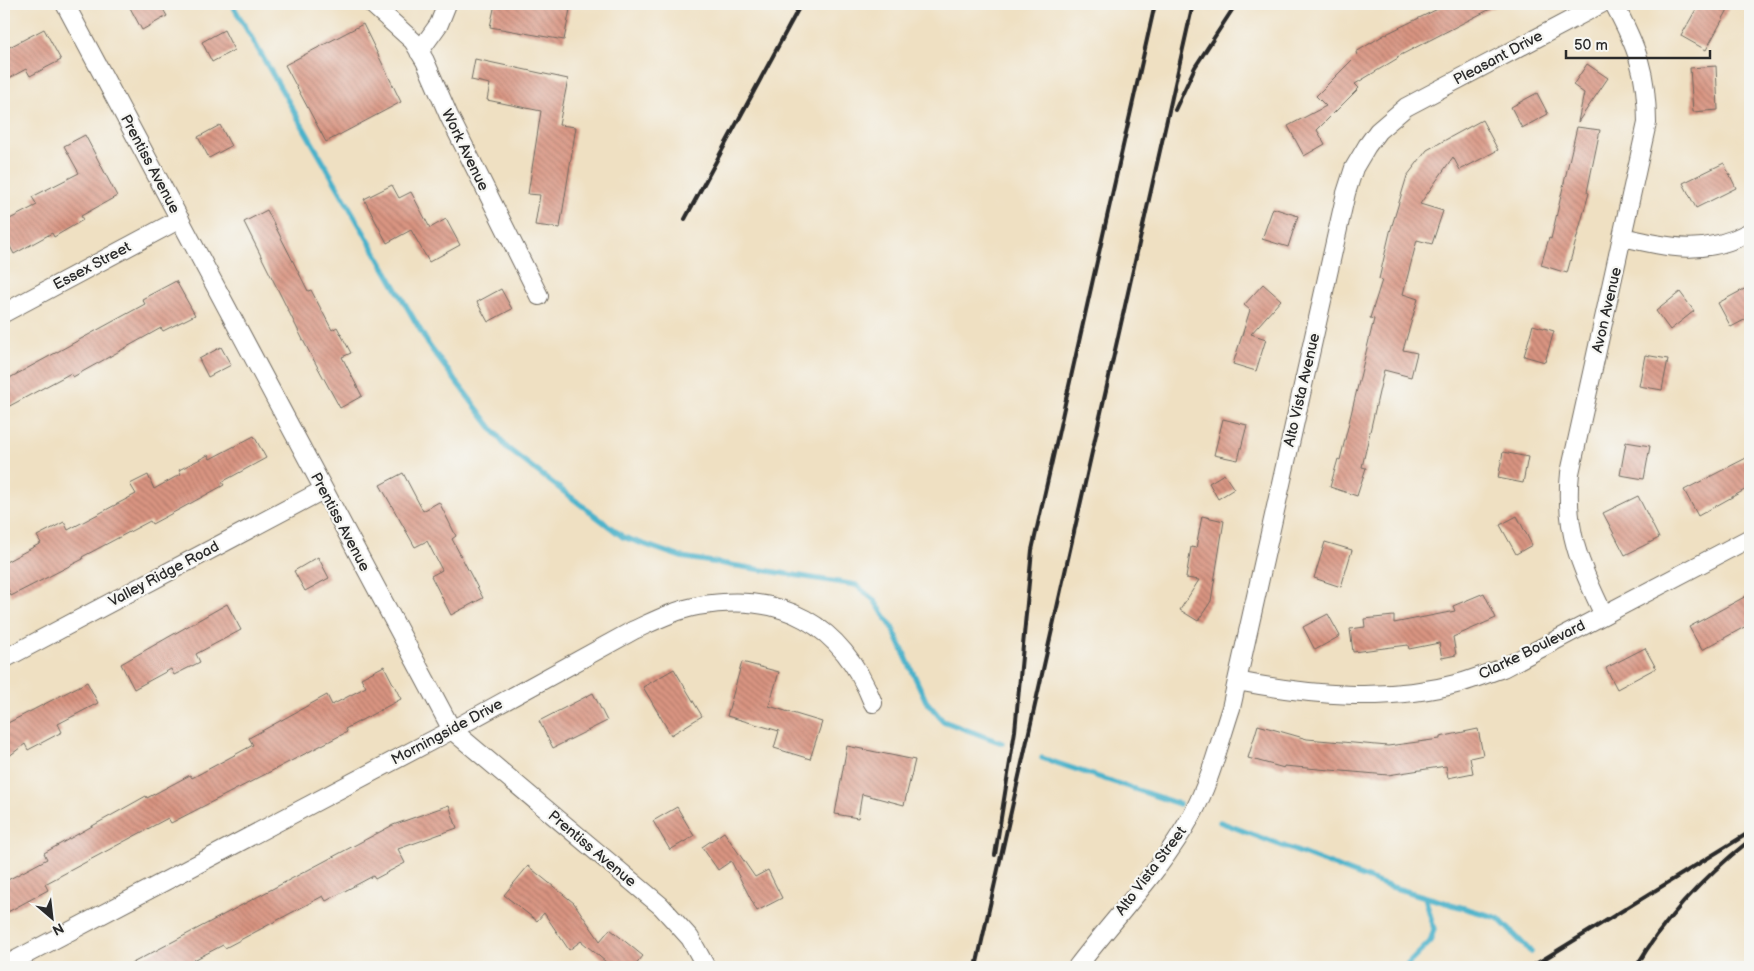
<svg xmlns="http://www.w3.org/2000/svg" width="1754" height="971" viewBox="0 0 1754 971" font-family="'Balsamiq Sans',sans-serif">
<defs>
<pattern id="building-back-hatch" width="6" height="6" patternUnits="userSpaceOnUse" patternTransform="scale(1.25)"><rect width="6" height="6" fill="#d99481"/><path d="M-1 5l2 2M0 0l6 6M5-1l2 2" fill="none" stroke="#b0796a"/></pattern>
</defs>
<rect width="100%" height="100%" fill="#f6f6f2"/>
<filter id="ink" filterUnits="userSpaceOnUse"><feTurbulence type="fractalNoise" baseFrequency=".02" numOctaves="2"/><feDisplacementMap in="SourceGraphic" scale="10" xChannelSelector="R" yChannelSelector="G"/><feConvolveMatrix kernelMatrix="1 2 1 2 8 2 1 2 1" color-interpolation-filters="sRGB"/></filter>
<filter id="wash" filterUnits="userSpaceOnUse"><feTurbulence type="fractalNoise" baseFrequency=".0096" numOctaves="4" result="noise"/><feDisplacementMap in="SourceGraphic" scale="20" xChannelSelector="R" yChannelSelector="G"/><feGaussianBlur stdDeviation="1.12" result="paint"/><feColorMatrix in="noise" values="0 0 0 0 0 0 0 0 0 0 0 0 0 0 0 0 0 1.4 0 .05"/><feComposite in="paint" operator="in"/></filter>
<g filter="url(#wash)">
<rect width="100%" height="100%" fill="#efe0c2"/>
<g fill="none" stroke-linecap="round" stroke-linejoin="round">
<!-- stream -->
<path stroke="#4bb2ca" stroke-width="5.5" d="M 232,4 L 430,347 L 507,448 L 623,537 L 681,557 L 856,585 L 874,600 L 892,627 L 926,701 L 943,721 L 1002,743
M 1042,758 L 1179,804
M 1220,822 L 1385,885 L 1498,918 L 1531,952
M 1405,967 L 1430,942 L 1434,929 L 1425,897"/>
</g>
<g id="blocks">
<!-- building -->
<path fill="url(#building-back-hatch)" d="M 128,4 L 160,4 L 167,16 L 142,30 Z
M 495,4 L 571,4 L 564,40 L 490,27 Z
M 1448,4 L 1500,4 L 1397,57 L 1398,58 L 1355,84 L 1359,88 L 1317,130 L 1325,144 L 1304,156 L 1288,126 L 1326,106 L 1316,96 L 1357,55 L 1356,52 L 1384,35 Z
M 1699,4 L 1731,4 L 1706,50 L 1681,36 Z
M 363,24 L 401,102 L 326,142 L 285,65 Z
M 44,29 L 61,60 L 30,76 L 26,69 L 4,81 L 4,50 Z
M 224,30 L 234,50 L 212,62 L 202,42 Z
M 475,59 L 568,79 L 559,125 L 576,127 L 560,228 L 535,225 L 540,195 L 528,194 L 541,111 L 487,100 L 490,84 L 471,80 Z
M 1587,64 L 1608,78 L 1578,122 L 1584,93 L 1573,85 Z
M 1716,66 L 1718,110 L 1693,112 L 1690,68 Z
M 1537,93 L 1548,114 L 1522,128 L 1511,107 Z
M 1482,120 L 1498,150 L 1460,170 L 1453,157 L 1420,204 L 1443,211 L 1432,244 L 1417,240 L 1403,294 L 1418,299 L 1403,350 L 1417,353 L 1411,377 L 1384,370 L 1362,467 L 1366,468 L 1357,496 L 1330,487 L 1338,459 L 1340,460 L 1374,319 L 1370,318 L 1382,280 L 1379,279 L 1390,232 L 1407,176 L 1427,150 Z
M 220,125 L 231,146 L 209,158 L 198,137 Z
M 1577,127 L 1600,130 L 1587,192 L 1589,193 L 1567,273 L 1541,265 L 1549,238 L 1551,239 Z
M 85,135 L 117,196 L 81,216 L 83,220 L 54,237 L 52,233 L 14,254 L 4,235 L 4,222 L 37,205 L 32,197 L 79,173 L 64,146 Z
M 1724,163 L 1736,188 L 1696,208 L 1683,183 Z
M 392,185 L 399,198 L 411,192 L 430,228 L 446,219 L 460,245 L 429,262 L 411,230 L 387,243 L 364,199 Z
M 1273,208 L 1298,216 L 1288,247 L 1262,239 Z
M 267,210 L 308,291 L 311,290 L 332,330 L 337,327 L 351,353 L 342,357 L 362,396 L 340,408 L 305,344 L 244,222 Z
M 176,281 L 195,315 L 163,331 L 161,328 L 73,377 L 71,373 L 4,409 L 4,381 L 145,304 L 142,299 Z
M 1263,284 L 1281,300 L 1251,334 L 1266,339 L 1256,371 L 1233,364 L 1250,310 L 1244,305 Z
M 1750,286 L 1750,317 L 1731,327 L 1718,303 Z
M 501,289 L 512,309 L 488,322 L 477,302 Z
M 1680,292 L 1694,311 L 1670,330 L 1656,311 Z
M 1533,325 L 1554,331 L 1545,362 L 1524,356 Z
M 221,347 L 231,365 L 208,377 L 199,359 Z
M 1645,355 L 1668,359 L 1662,390 L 1639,386 Z
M 1223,419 L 1247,425 L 1238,460 L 1214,455 Z
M 254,436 L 266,458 L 222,482 L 224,485 L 182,508 L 152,524 L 150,521 L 82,557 L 83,559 L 11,596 L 4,581 L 4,563 L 41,543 L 37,536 L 64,522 L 68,530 L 136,494 L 130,484 L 148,475 L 154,489 L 181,474 L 179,470 L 208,455 L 210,459 Z
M 1626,442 L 1650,446 L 1644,479 L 1620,475 Z
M 1503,452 L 1528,457 L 1523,483 L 1498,478 Z
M 1750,456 L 1750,487 L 1698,516 L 1684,490 Z
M 403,473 L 423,511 L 439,502 L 456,536 L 452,539 L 483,598 L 451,615 L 431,576 L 442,570 L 427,541 L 415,547 L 380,485 Z
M 1224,474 L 1234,489 L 1218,499 L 1209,483 Z
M 1638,496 L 1659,538 L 1625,555 L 1603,513 Z
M 1202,516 L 1224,521 L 1211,601 L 1198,621 L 1180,610 L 1199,580 L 1186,578 L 1191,547 L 1196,548 Z
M 1517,516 L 1532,545 L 1516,554 L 1500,525 Z
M 1325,542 L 1352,550 L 1341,587 L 1314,578 Z
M 318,557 L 329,578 L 305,591 L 294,571 Z
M 1484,593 L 1496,618 L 1453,637 L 1456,655 L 1442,658 L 1439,643 L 1409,649 L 1408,645 L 1353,652 L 1350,629 L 1365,627 L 1364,619 L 1394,616 L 1394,623 L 1455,611 L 1453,606 Z
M 1750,594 L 1750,624 L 1702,650 L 1689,627 Z
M 227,604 L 241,630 L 196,654 L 200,662 L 174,675 L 171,669 L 134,689 L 121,664 Z
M 1328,614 L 1340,636 L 1315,650 L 1303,627 Z
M 1645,648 L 1656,668 L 1617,689 L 1606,668 Z
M 742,662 L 779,672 L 769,706 L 822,722 L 810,759 L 774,748 L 779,731 L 727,716 Z
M 384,666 L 401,699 L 345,729 L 347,732 L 171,823 L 168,818 L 45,884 L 48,890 L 4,914 L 4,882 L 47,859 L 44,853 L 146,796 L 147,798 L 190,775 L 192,778 L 253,745 L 249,738 L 327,695 L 332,705 L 366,687 L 361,678 Z
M 674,669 L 702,716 L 671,735 L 643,687 Z
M 87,682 L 98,703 L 58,724 L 62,732 L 28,750 L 25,744 L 4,760 L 4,725 Z
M 593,693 L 607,721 L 553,748 L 539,721 Z
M 1258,725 L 1307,739 L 1388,746 L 1440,739 L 1440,737 L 1478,729 L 1483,755 L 1470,758 L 1473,773 L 1448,778 L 1446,766 L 1388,775 L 1284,766 L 1284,768 L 1248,758 Z
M 847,746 L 915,760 L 904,805 L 862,794 L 858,818 L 835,814 Z
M 449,805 L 457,828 L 398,849 L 405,863 L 375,879 L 373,876 L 326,901 L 323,896 L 225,948 L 223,945 L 194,960 L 198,967 L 125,967 L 393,825 Z
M 677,807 L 694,836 L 670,850 L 653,821 Z
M 724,832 L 755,877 L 768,870 L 782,898 L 757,911 L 731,861 L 718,870 L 702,847 Z
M 528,866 L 574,903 L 600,941 L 610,929 L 643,956 L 634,967 L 612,967 L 581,941 L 569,950 L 544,913 L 537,921 L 504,895 Z"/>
</g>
</g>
<g filter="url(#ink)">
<use href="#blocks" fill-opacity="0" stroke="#706a60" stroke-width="1"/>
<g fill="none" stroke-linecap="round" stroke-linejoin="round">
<!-- street casing -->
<g stroke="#706a60" stroke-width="20">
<path id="street" d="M 65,4 L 452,730 L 661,906 L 690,938 L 706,967
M 372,4 L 413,41 L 425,61 L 449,116 L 539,296
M 419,52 L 439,24 L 447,4
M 1623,237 C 1671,248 1705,256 1750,232
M 4,313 L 180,219
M 1604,615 C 1580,566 1564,529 1570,473 L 1647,123 C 1647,73 1637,47 1614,4
M 4,659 L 323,490
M 1237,681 C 1310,695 1386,703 1460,683 C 1474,679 1488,673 1503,668 L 1750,538
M 4,966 L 452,730 L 634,630 C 654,621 675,610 698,606 C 781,591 842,624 873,703
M 1077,967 C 1115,917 1161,871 1192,815 C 1210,782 1219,744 1231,708 L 1346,193 L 1354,168 L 1367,146 L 1378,131 L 1406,107 L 1601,4"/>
</g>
<!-- street -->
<use href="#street" stroke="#fff" stroke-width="18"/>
<!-- rail -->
<path stroke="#2b2b2b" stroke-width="4" d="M 1175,110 L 1195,67 L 1236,4
M 685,219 L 801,4
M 995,855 L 1015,731 L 1032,550 L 1155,4
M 976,967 L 1193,4
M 1531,967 L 1750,832
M 1636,967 C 1665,917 1705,876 1750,840"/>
</g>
</g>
<g text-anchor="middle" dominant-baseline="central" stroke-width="4.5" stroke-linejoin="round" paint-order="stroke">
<!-- street labels -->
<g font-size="15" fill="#2b2b2b" stroke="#f6f6f2">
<text transform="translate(1498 58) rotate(-28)">Pleasant Drive</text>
<text transform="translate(465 150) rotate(64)">Work Avenue</text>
<text transform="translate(150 164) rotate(62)">Prentiss Avenue</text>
<text transform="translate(92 266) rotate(-28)">Essex Street</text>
<text transform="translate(1607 310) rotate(-77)">Avon Avenue</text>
<text transform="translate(1302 390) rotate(-77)">Alto Vista Avenue</text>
<text transform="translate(340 522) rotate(62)">Prentiss Avenue</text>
<text transform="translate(164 574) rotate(-28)">Valley Ridge Road</text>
<text transform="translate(1532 650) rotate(-26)">Clarke Boulevard</text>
<text transform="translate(447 732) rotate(-28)">Morningside Drive</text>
<text transform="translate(592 849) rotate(40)">Prentiss Avenue</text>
<text transform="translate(1151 871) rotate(-53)">Alto Vista Street</text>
</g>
</g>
<!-- margin -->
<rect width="1754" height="971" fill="none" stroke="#f6f6f2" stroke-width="20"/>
<!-- north arrow -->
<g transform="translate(52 918) rotate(152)" stroke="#f6f6f2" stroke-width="4" paint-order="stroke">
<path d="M0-4L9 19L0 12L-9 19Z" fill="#2b2b2b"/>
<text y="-8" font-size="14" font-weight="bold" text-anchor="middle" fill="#2b2b2b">N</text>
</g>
<!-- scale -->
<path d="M1566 50v8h144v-8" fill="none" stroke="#2b2b2b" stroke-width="2.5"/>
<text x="1574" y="50" font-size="15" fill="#2b2b2b" stroke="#f6f6f2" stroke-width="4" paint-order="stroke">50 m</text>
</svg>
